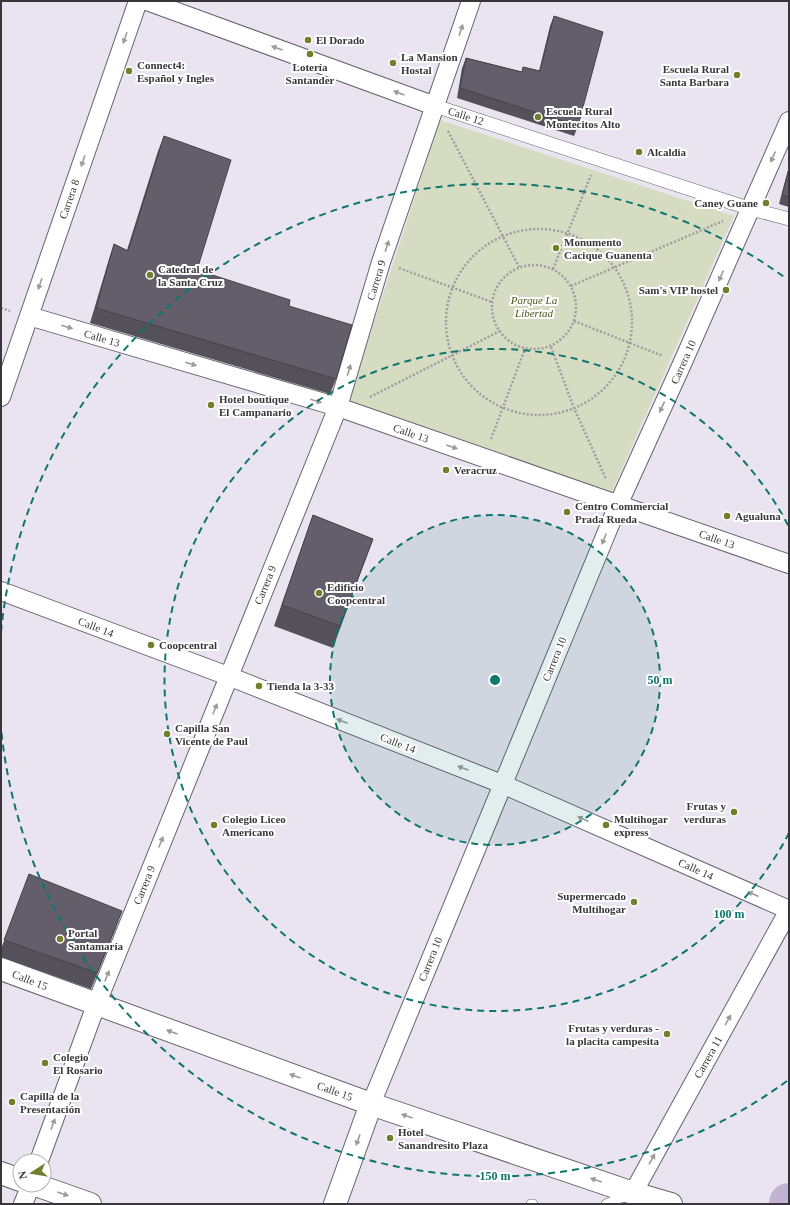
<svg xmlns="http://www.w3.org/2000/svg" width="790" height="1205" viewBox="0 0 790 1205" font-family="'Times New Roman',serif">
<rect width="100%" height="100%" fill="#eae4f0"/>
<!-- green -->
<path fill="#d6dcc1" d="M 440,120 L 734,216 L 608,500 L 347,405 Z"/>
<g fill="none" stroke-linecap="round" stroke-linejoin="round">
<!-- river -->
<path stroke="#c3b3d3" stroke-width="40" d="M 789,1204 L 789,1203"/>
<!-- service casing -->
<g stroke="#68636e" stroke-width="10">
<path id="service" d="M 531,1204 L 533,1204
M 606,1204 L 628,1195"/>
</g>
<!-- pedestrian casing -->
<g stroke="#68636e" stroke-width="14">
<path id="pedestrian" d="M 435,106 L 751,209 L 789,219"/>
</g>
<!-- minor casing -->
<g stroke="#68636e" stroke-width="20">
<path id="minor" d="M 147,1 L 435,106
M 29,316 L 338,407 L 789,564
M 1,397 L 138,1
M 1,591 L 228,676 L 502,784 L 789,910
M 371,1104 L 618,505 L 682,364 L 789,121
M 39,1161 L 96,1005 L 338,407 L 381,262 L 471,1
M 633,1193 L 789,910
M 23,1204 L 31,1185"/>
</g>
<!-- tertiary casing -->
<g stroke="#68636e" stroke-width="24">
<path id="tertiary" d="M 1,969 L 371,1104
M 1,1173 L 20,1180
M 36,1185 L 90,1204"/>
</g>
<!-- secondary casing -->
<g stroke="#68636e" stroke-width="24">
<path id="secondary" d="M 335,1204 L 371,1104 L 633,1193 L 671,1204"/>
</g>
<!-- path -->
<path stroke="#a09ba4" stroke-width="2.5" stroke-dasharray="2 2" stroke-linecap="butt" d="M 448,131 L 519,267
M446 322a93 93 0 1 1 186 0a93 93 0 1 1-186 0Z
M492 307a42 42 0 1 1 84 0a42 42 0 1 1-84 0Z
M 399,268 L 492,302
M 553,269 L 591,175
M 571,286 L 723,221
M 1,308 L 10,311
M 574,321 L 663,356
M 551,347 L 574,408 L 606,479
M 370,397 L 500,331
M 491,439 L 525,349"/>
<!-- service -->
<use href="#service" stroke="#fff" stroke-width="9"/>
<!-- pedestrian -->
<use href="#pedestrian" stroke="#fff" stroke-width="13"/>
<!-- minor -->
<use href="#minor" stroke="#fff" stroke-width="18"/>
<!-- tertiary -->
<use href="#tertiary" stroke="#fff" stroke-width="22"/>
<!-- secondary -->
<use href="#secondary" stroke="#fff" stroke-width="22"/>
</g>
<!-- wall -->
<path fill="#55515a" d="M 554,16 L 578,126 L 574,136 L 457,98 L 462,68 L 466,58 L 522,72 L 523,67 L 539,71 L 550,26 Z
M 164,136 L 197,270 L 289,306 L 336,379 L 330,394 L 90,323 L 109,259 L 114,244 L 127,250 L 158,151 Z
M 789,166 L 789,207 L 779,204 Z
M 313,515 L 373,539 L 333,648 L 274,626 Z
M 29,874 L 116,927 L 91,989 L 1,957 L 1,949 Z"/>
<!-- shaded-wall -->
<path fill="#45424a" d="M 122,911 L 116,927 L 91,989 L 97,973 Z"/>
<!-- building -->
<path fill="#635e69" stroke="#45424a" d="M 554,16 L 603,32 L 578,126 L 460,88 L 466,58 L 522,72 L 523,67 L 540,71 Z
M 164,136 L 231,160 L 197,270 L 290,300 L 289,306 L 352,325 L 336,379 L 96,308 L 114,244 L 128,251 Z
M 789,169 L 789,197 L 782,195 Z
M 313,515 L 373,539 L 340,626 L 282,605 Z
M 29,874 L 122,911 L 97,973 L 4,940 Z"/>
<!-- one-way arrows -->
<defs><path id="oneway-solid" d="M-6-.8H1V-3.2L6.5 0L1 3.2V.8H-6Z"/></defs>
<g fill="#9c9a9d">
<use href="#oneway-solid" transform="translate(461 30) rotate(-71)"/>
<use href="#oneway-solid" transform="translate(125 38) rotate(109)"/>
<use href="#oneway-solid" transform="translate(277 48) rotate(-160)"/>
<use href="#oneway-solid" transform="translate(399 93) rotate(-160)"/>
<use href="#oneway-solid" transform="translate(773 157) rotate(114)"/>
<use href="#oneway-solid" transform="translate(83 161) rotate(109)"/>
<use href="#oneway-solid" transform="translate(387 246) rotate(-71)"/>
<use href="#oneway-solid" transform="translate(721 276) rotate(114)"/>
<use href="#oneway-solid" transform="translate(40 284) rotate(109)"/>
<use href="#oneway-solid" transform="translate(67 327) rotate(16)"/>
<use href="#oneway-solid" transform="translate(191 364) rotate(16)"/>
<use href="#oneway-solid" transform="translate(349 370) rotate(-73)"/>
<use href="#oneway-solid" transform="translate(316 401) rotate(16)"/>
<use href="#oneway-solid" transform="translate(662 407) rotate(115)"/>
<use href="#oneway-solid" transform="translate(452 447) rotate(19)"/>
<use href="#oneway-solid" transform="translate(604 539) rotate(112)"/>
<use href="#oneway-solid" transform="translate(215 709) rotate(-68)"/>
<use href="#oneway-solid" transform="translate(342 721) rotate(-159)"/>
<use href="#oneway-solid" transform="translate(463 768) rotate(-159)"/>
<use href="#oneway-solid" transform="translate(583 819) rotate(-156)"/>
<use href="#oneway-solid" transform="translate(161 842) rotate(-68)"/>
<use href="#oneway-solid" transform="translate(753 894) rotate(-156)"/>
<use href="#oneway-solid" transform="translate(107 976) rotate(-68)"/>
<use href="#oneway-solid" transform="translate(728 1020) rotate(-61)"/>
<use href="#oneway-solid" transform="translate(172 1032) rotate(-160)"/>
<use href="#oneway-solid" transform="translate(295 1076) rotate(-160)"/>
<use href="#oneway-solid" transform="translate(407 1116) rotate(-161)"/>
<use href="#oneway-solid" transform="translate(53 1124) rotate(-70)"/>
<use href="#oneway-solid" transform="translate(358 1140) rotate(110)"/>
<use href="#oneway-solid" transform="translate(652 1159) rotate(-61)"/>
<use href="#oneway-solid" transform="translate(596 1180) rotate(-161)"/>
<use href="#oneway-solid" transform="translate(63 1194) rotate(19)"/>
</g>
<!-- distance rings -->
<circle cx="495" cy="680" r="165" fill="#0f766e" fill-opacity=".12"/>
<g fill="none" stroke="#0f766e" stroke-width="2" stroke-dasharray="7 5">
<circle cx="495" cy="680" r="165"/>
<path d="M789 833A331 331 0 1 1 789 527"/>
<path d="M787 1081A496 496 0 0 1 1 728M1 632A496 496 0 0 1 787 279"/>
</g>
<!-- markers -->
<g fill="#737e2b" stroke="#fff" stroke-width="1.5">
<circle cx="308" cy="40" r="4"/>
<circle cx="310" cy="54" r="4"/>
<circle cx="393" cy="63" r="4"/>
<circle cx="129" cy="71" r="4"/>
<circle cx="737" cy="75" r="4"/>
<circle cx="538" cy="117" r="4"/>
<circle cx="639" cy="152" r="4"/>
<circle cx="766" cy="203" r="4"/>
<circle cx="556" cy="248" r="4"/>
<circle cx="150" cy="275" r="4"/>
<circle cx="726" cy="290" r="4"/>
<circle cx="211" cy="405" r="4"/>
<circle cx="446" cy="470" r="4"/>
<circle cx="567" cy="512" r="4"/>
<circle cx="727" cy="516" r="4"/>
<circle cx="319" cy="593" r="4"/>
<circle cx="151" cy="645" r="4"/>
<circle cx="259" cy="686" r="4"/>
<circle cx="167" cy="734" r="4"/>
<circle cx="734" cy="812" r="4"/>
<circle cx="214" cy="825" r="4"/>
<circle cx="606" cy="825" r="4"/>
<circle cx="634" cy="902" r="4"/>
<circle cx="60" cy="939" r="4"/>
<circle cx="667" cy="1034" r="4"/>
<circle cx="45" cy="1063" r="4"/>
<circle cx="12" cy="1102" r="4"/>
<circle cx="390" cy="1138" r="4"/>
</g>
<g text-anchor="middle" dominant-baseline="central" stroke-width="4" stroke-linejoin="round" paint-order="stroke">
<!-- poi labels -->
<g font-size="11" font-weight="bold" fill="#39363b" stroke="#fff" text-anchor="start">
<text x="316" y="40">El Dorado</text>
<text x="401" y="57">La Mansion<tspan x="401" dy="13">Hostal</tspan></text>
<text x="137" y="65">Connect4:<tspan x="137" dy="13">Español y Ingles</tspan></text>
<text x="310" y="67" text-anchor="middle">Lotería<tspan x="310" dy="13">Santander</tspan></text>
<text x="729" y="69" text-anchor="end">Escuela Rural<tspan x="729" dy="13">Santa Barbara</tspan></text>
<text x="546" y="111">Escuela Rural<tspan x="546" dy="13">Montecitos Alto</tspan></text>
<text x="647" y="152">Alcaldia</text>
<text x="758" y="203" text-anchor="end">Caney Guane</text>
<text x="564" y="242">Monumento<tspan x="564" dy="13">Cacique Guanenta</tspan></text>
<text x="158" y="269">Catedral de<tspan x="158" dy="13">la Santa Cruz</tspan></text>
<text x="718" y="290" text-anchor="end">Sam's VIP hostel</text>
<text x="219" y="399">Hotel boutique<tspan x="219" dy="13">El Campanario</tspan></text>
<text x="454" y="470">Veracruz</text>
<text x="575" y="506">Centro Commercial<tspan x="575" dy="13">Prada Rueda</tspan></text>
<text x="735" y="516">Agualuna</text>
<text x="327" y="587">Edificio<tspan x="327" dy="13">Coopcentral</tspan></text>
<text x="159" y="645">Coopcentral</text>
<text x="267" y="686">Tienda la 3-33</text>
<text x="175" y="728">Capilla San<tspan x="175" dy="13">Vicente de Paul</tspan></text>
<text x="726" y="806" text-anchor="end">Frutas y<tspan x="726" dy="13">verduras</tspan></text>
<text x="222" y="819">Colegio Liceo<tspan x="222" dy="13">Americano</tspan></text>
<text x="614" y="819">Multihogar<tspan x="614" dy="13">express</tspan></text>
<text x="626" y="896" text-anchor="end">Supermercado<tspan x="626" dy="13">Multihogar</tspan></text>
<text x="68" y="933">Portal<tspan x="68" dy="13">Santamaría</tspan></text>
<text x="659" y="1028" text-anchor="end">Frutas y verduras -<tspan x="659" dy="13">la placita campesita</tspan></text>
<text x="53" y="1057">Colegio<tspan x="53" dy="13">El Rosario</tspan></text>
<text x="20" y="1096">Capilla de la<tspan x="20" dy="13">Presentación</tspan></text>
<text x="398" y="1132">Hotel<tspan x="398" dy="13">Sanandresito Plaza</tspan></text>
</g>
<!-- street labels -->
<g font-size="11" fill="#39363b" stroke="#fff">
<text transform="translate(466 116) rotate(18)">Calle 12</text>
<text transform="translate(69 199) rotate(-71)">Carrera 8</text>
<text transform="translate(376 280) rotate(-73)">Carrera 9</text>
<text transform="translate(102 338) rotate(16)">Calle 13</text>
<text transform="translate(683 362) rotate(-66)">Carrera 10</text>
<text transform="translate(411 433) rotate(19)">Calle 13</text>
<text transform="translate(717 539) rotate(19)">Calle 13</text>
<text transform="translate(265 585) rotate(-68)">Carrera 9</text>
<text transform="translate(96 627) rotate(21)">Calle 14</text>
<text transform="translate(554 659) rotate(-68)">Carrera 10</text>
<text transform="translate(398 743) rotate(21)">Calle 14</text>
<text transform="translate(696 869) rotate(24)">Calle 14</text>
<text transform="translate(144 885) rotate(-68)">Carrera 9</text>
<text transform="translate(430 959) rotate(-68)">Carrera 10</text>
<text transform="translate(30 980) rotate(21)">Calle 15</text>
<text transform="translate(708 1057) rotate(-61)">Carrera 11</text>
<text transform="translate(335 1091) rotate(20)">Calle 15</text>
</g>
<!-- park labels -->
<g font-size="11" font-style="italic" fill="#4d551d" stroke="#fff">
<text x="534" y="300">Parque La<tspan x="534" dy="13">Libertad</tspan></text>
</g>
</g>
<circle cx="495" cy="680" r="6" fill="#0f766e" stroke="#fff" stroke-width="2"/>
<g font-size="12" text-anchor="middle" font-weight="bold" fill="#0f766e" stroke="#fff" stroke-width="4" stroke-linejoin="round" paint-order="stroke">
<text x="660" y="684">50 m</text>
<text x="729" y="918">100 m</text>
<text x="495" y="1180">150 m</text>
</g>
<!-- border -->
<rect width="790" height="1205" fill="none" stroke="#39363b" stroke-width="4"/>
<!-- north arrow -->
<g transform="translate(32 1173) rotate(258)"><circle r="19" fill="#ffffff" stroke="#b0afb1"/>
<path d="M0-3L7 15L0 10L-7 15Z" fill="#737e2b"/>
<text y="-6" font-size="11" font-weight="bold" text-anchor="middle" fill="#39363b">N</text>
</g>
</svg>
